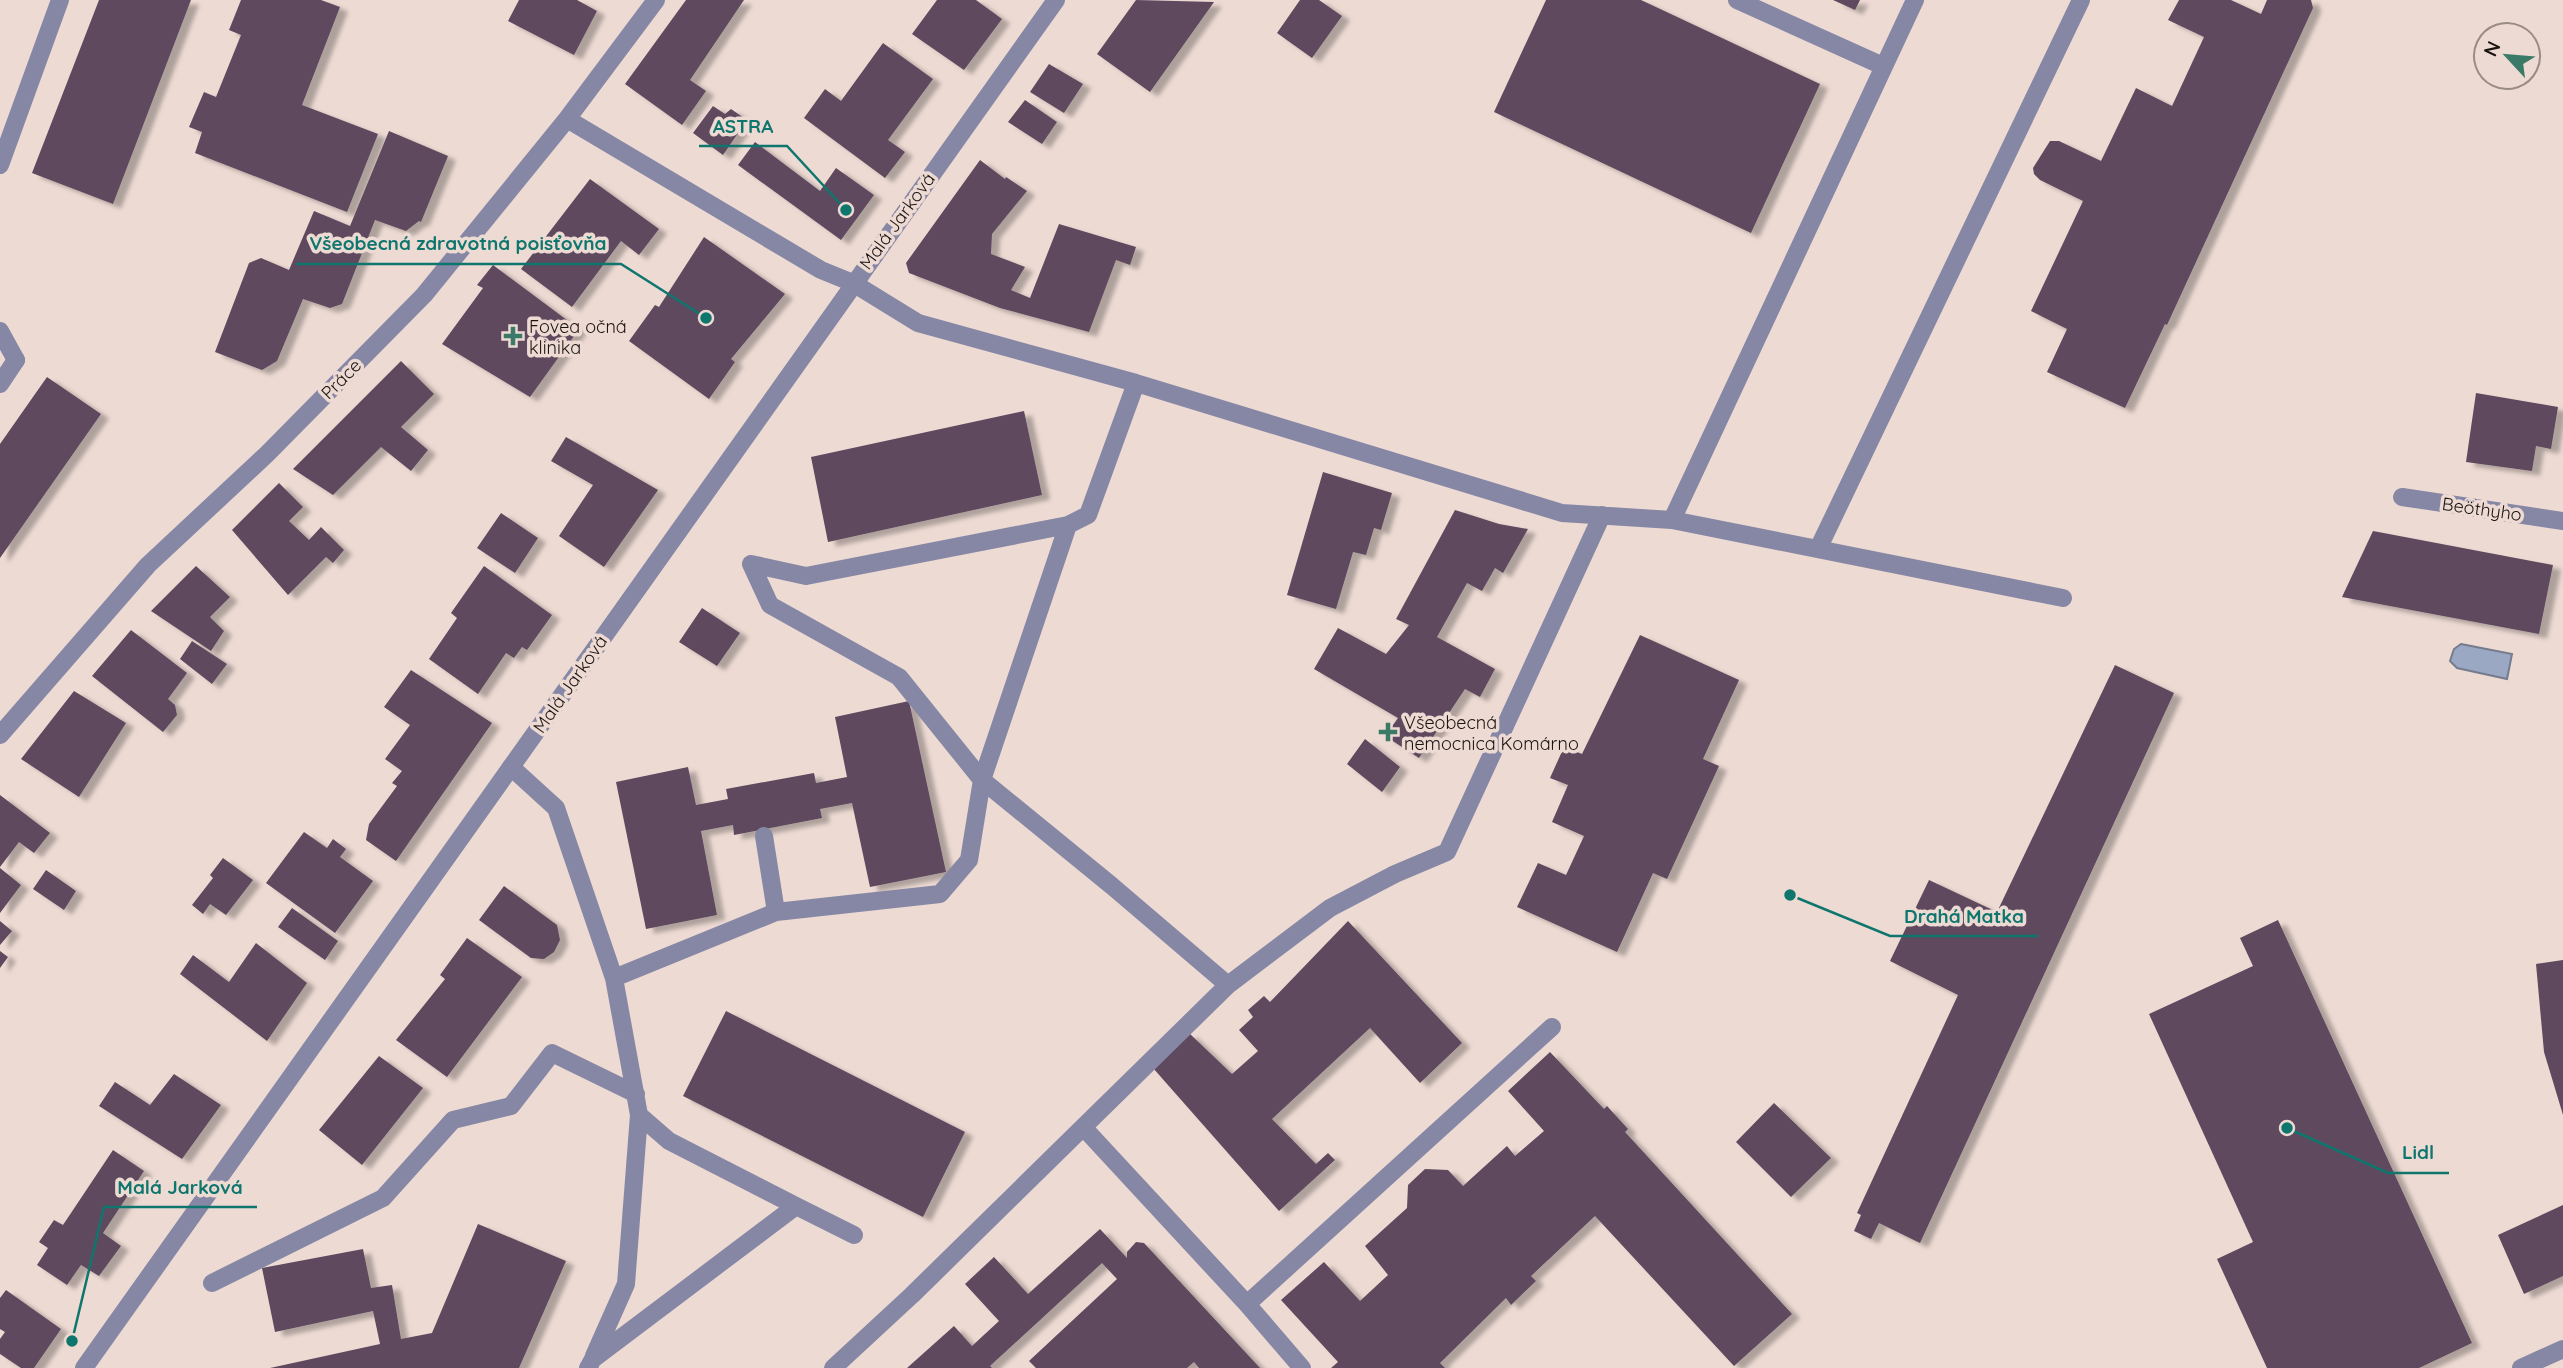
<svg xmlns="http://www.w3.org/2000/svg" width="2563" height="1368" viewBox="0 0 2563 1368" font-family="Quicksand,sans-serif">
<defs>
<filter id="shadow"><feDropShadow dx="8" dy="4.5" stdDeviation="2" flood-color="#0004"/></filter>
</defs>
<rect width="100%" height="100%" fill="#eddad3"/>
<!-- water -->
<path fill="#9aa8c4" stroke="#747c8e" stroke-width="2" d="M 2461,644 L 2512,654 L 2507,679 L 2457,668 L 2450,661 L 2454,649 Z"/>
<!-- building -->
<path fill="#5e495e" filter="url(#shadow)" d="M 99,0 L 191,0 L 113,204 L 32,173 Z
M 241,0 L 321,0 L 340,7 L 302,105 L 378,134 L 347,212 L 195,153 L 202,132 L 189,127 L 204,92 L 216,97 L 241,35 L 229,30 Z
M 519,0 L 577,0 L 597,11 L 574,55 L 508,21 Z
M 686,0 L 744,0 L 690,80 L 706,91 L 682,125 L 625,84 Z
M 937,0 L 976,0 L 1002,19 L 964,70 L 912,34 Z
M 1136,0 L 1214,2 L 1150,92 L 1097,54 Z
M 1300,0 L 1319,0 L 1342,16 L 1312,58 L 1277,33 Z
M 1546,0 L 1641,0 L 1820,84 L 1751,233 L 1494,112 Z
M 1833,0 L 1860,0 L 1855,10 Z
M 2179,0 L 2231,0 L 2261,14 L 2267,0 L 2311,0 L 2313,8 L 2167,325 L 2165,324 L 2125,408 L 2047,372 L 2067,329 L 2031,311 L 2083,201 L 2040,180 L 2034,174 L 2033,168 L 2050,141 L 2059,141 L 2101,161 L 2136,88 L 2172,106 L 2204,37 L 2168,20 Z
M 883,43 L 933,79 L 888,140 L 905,152 L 885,178 L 804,118 L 825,89 L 841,101 Z
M 1049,64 L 1083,84 L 1064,113 L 1030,92 Z
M 1025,100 L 1057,122 L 1042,144 L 1008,122 Z
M 713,106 L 725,114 L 731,109 L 747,120 L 723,155 L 693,133 Z
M 389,131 L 448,156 L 421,222 L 419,221 L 406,231 L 375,220 L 342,304 L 330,308 L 303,299 L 277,361 L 262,370 L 215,352 L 249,263 L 261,258 L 289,270 L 314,211 L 350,226 Z
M 755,142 L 820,191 L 836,168 L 874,195 L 841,240 L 738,165 Z
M 980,160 L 1005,179 L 1006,177 L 1027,191 L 992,234 L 991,254 L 1025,267 L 1011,290 L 1030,298 L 1059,224 L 1136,247 L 1130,265 L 1116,260 L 1089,332 L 1000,308 L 909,273 L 906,263 Z
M 590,179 L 659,229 L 639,255 L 621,241 L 572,307 L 521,269 Z
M 704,237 L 785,294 L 731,359 L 735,362 L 709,399 L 629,341 L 655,305 L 659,307 Z
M 493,265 L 579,329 L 530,397 L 442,344 L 483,288 L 477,285 Z
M 401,361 L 434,394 L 401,427 L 428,450 L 411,471 L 381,447 L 333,495 L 293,469 Z
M 47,377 L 101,414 L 0,558 L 0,444 Z
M 2476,393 L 2558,407 L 2551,449 L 2536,446 L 2532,471 L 2466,462 Z
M 1024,411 L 1042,495 L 828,542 L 811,457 Z
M 566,437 L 658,490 L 604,567 L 559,536 L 593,485 L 551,461 Z
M 1323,472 L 1392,493 L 1381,530 L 1374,528 L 1366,555 L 1353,552 L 1336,609 L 1287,595 Z
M 279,483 L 303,507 L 289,521 L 309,540 L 321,527 L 344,550 L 333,563 L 326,557 L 288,595 L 232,530 Z
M 1455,510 L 1499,524 L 1528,529 L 1503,573 L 1495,568 L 1482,591 L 1467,583 L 1437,637 L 1495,669 L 1480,697 L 1465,689 L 1419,758 L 1385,736 L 1398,718 L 1314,669 L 1338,628 L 1386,654 L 1409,625 L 1396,619 Z
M 501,513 L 538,538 L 515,573 L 477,548 Z
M 2373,531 L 2553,565 L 2539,634 L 2342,597 Z
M 196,566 L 230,597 L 210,617 L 224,631 L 211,651 L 151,611 Z
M 484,566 L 552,615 L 527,650 L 522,647 L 514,658 L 506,653 L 478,694 L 429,659 L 457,618 L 451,613 Z
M 702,608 L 740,633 L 717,666 L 679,642 Z
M 131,630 L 187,673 L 168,699 L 175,705 L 177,715 L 163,732 L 92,676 Z
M 1640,635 L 1739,680 L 1703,759 L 1719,766 L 1667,879 L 1653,873 L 1617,952 L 1517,907 L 1538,863 L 1566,875 L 1584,836 L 1552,822 L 1568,785 L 1550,778 L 1564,747 L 1582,754 Z
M 192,641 L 227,664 L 212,684 L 180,659 Z
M 2115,665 L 2174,693 L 1920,1243 L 1879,1223 L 1871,1239 L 1854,1231 L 1861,1215 L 1857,1213 L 1958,995 L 1890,961 L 1929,880 L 1997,912 Z
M 411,670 L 492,723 L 396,861 L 366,840 L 369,824 L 397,786 L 392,783 L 402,771 L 385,759 L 410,725 L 384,707 Z
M 74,691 L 126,723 L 79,797 L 21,759 Z
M 909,701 L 946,872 L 870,887 L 852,803 L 820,809 L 822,818 L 734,835 L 733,825 L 701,831 L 717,915 L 646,929 L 616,782 L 688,767 L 696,805 L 728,799 L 726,789 L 814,773 L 816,783 L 847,777 L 835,717 Z
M 1365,739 L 1400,767 L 1382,792 L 1347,764 Z
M 0,795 L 50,833 L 34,853 L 19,842 L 0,867 Z
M 304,832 L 327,848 L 333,839 L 346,849 L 340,857 L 373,881 L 335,933 L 266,883 Z
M 223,858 L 253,880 L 226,915 L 210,904 L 203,914 L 192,905 L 213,878 L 210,875 Z
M 0,868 L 21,885 L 0,913 Z
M 46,870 L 76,891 L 64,910 L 33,889 Z
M 504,886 L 557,925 L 560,940 L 554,952 L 544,959 L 531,958 L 479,920 Z
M 292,908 L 338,941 L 325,960 L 278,927 Z
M 2278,920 L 2472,1343 L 2419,1368 L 2267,1368 L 2217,1259 L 2253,1242 L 2149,1014 L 2253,966 L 2240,938 Z
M 0,921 L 12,931 L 0,945 Z
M 1348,921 L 1462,1043 L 1420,1083 L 1370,1028 L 1272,1119 L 1316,1164 L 1328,1153 L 1335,1160 L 1279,1211 L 1153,1068 L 1189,1033 L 1232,1074 L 1258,1051 L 1239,1030 L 1253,1017 L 1248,1010 L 1264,996 L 1270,1002 Z
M 467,938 L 522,977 L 447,1077 L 396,1040 L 445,979 L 440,975 Z
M 256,943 L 307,983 L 267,1041 L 180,974 L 193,955 L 229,982 Z
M 0,951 L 8,957 L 0,968 Z
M 2563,960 L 2563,1115 L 2544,1052 L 2536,964 Z
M 726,1011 L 965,1132 L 923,1217 L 683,1096 Z
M 1550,1052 L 1604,1109 L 1607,1106 L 1628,1129 L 1625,1132 L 1792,1314 L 1734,1366 L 1595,1216 L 1531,1276 L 1536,1281 L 1511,1305 L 1506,1298 L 1440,1363 L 1445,1368 L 1331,1368 L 1338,1362 L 1281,1300 L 1324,1262 L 1360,1301 L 1388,1275 L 1365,1246 L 1407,1208 L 1408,1185 L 1425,1169 L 1448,1170 L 1463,1186 L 1507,1146 L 1515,1156 L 1544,1131 L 1508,1091 Z
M 379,1056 L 423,1088 L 362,1165 L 319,1130 Z
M 174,1074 L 221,1105 L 182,1159 L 99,1106 L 115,1082 L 150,1105 Z
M 1774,1103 L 1831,1158 L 1791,1197 L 1736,1142 Z
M 113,1150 L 144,1171 L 103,1233 L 121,1246 L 99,1276 L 81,1265 L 67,1285 L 37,1265 L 48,1248 L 39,1242 L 54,1220 L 63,1225 Z
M 2563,1205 L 2563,1276 L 2524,1294 L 2498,1235 Z
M 478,1224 L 566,1261 L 519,1368 L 270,1368 L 380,1344 L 373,1311 L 275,1332 L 262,1268 L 363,1249 L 371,1288 L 392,1285 L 401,1339 L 432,1333 Z
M 1100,1229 L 1127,1258 L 1127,1252 L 1136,1242 L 1144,1243 L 1260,1368 L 1199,1368 L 1194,1362 L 1187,1368 L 1036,1368 L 1029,1361 L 1117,1279 L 1102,1263 L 990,1366 L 992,1368 L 907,1368 L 954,1326 L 972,1346 L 999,1321 L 965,1284 L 994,1257 L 1028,1294 Z
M 6,1290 L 61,1329 L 34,1368 L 21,1368 L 0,1354 L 0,1339 L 5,1332 L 0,1329 L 0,1298 Z"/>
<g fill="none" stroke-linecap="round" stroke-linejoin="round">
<!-- lane -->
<path stroke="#8686a5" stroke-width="18" d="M 1737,0 L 1883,66
M 0,165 L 60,0
M 853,283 L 918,323 L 1136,383 L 1562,513 L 1672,520 L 1915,0
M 0,331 L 16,360
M 1672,520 L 2063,598
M 1818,549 L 2081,0
M 751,564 L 770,605 L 899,677 L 982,780 L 1112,886 L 1228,985
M 751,564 L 806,576 L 1068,525 L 1088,515 L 1136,383
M 511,767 L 556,808 L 614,978 L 639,1115 L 669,1141 L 796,1206
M 764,836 L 776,912
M 614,978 L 776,912 L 940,894 L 969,860 L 982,780 L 1068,525
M 1084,1128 L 1247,1304 L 1552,1027
M 212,1283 L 383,1198 L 453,1120 L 511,1106 L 552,1053 L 636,1094
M 1247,1304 L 1302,1368
M 594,1356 L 626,1284 L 639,1115
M 588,1368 L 593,1359 L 796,1206 L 854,1235
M 833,1368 L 912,1295 L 1228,985 L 1330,908 L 1395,874 L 1447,852 L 1602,515"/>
<!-- street -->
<path stroke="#8686a5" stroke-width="18" d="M 567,119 L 821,270 L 853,283
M 0,384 L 16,360
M 2402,497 L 2563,521
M 0,735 L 148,565 L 267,454 L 424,295 L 567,119 L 656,0
M 84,1368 L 1056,0
M 2521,1368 L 2563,1349"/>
</g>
<!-- markers -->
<g fill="#3b7a67" stroke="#eddad3" stroke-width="2.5">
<path d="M509.5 325.5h7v7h7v7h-7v7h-7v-7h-7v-7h7z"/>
<path d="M1384.5 721.5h7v7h7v7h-7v7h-7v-7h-7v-7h7z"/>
</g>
<g text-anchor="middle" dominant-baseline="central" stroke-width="7" stroke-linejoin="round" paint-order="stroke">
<!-- street labels -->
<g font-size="18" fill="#1a1411" stroke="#eddad3">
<text transform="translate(897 221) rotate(-54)">Malá Jarková</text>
<text transform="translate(341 379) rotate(-45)">Práce</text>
<text transform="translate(2482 509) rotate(8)">Beöthyho</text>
<text transform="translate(570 684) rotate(-55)">Malá Jarková</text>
</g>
<!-- poi labels -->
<g font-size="18" fill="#1a1411" stroke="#eddad3" text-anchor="start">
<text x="529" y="326">Fovea očná<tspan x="529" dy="21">klinika</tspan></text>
<text x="1404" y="722">Všeobecná<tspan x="1404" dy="21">nemocnica Komárno</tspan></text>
</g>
</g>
<!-- callouts -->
<path fill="none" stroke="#0f766e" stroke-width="2.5" d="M846 210L787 146H699M706 318L621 264H296M1790 895L1890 936H2038M2287 1128L2388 1173H2449M72 1341L104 1207H257"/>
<g fill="#0f766e" stroke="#eddad3" stroke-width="2.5">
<circle cx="846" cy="210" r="7"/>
<circle cx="706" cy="318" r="7"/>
<circle cx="1790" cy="895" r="7"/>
<circle cx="2287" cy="1128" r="7"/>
<circle cx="72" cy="1341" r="7"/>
</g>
<g font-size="19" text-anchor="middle" font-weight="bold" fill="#0f766e" stroke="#eddad3" stroke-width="7" stroke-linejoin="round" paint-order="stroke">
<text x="743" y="133">ASTRA</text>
<text x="458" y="250">Všeobecná zdravotná poisťovňa</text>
<text x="1964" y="923">Drahá Matka</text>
<text x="2418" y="1159">Lidl</text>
<text x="180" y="1194">Malá Jarková</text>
</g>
<!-- north arrow -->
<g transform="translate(2507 56) rotate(296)"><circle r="33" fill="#eddad3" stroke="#998b85" stroke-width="2"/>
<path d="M0-5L12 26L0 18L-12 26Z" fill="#3b7a67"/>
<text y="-10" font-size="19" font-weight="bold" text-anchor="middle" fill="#1a1411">N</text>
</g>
</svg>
